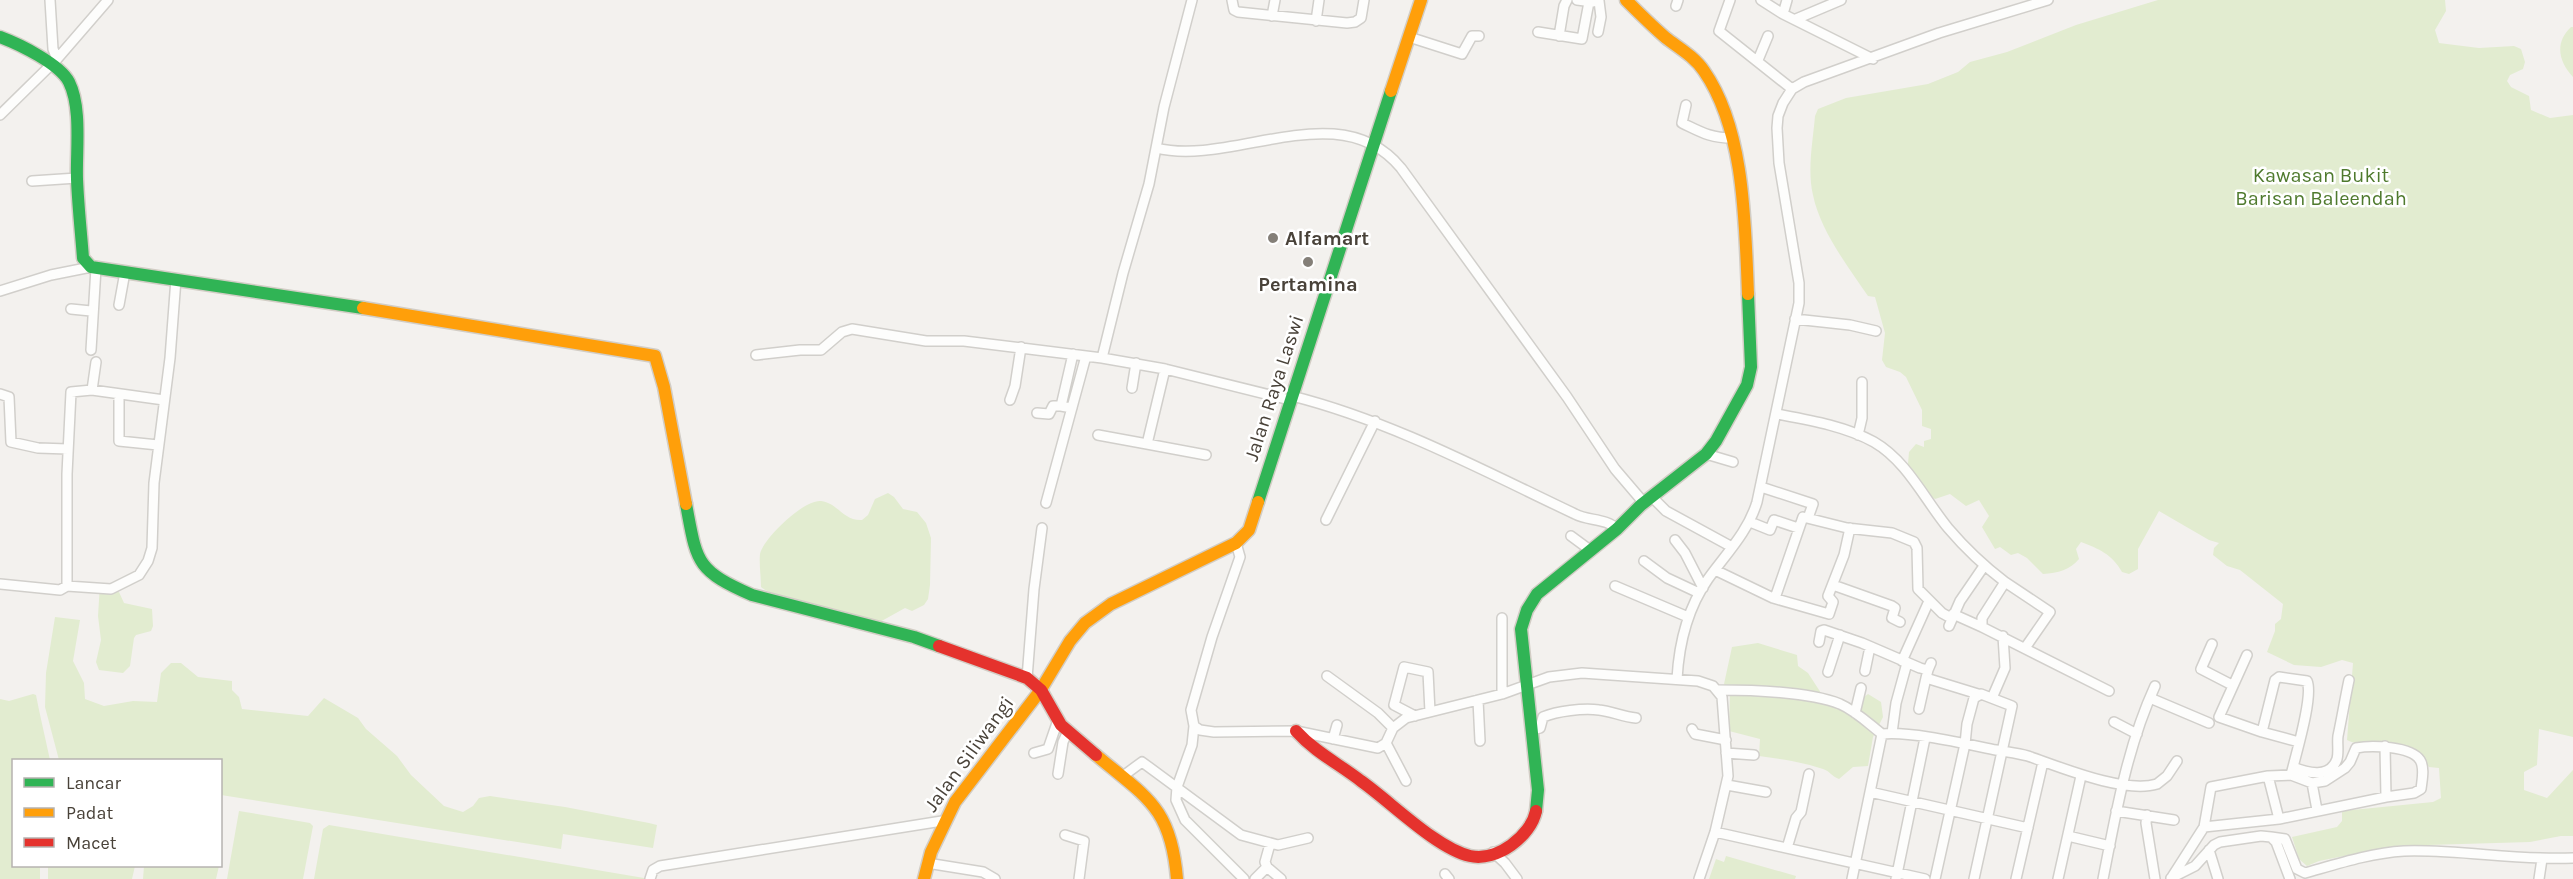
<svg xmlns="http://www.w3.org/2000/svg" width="2573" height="879" viewBox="0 0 2573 879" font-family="Karla,sans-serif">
<rect width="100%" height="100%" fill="#f3f1ee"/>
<!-- green -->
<path fill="#e2ecd0" d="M 2158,0 L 2445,0 L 2446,11 L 2435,30 L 2439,43 L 2479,48 L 2514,46 L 2521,49 L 2525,62 L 2523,69 L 2510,75 L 2507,81 L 2511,87 L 2529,96 L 2531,110 L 2550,118 L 2573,115 L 2573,737 L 2539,729 L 2537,765 L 2524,772 L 2524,790 L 2547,798 L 2573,770 L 2573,836 L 2561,836 L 2530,842 L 2394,846 L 2319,861 L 2307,866 L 2299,859 L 2292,837 L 2337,827 L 2342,821 L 2342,811 L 2433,802 L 2441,798 L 2439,768 L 2429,767 C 2424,761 2419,751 2413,749 C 2393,738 2366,750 2347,740 L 2353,663 L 2342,660 L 2321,667 L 2294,665 L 2267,652 L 2275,631 L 2275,624 L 2281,619 L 2283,604 L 2240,570 L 2227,566 L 2213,555 L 2214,548 L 2219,543 L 2209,540 L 2159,511 L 2138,549 L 2138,569 L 2129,574 L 2122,572 C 2112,554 2099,549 2081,542 L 2076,549 L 2079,559 C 2070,570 2058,573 2043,574 L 2027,558 L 2018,553 L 2011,555 L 2000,547 L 1995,549 L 1982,527 L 1989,516 L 1979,500 L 1966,506 L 1950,494 L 1935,499 L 1927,494 L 1907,475 L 1909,452 L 1916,444 L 1924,447 L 1924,441 L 1931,439 L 1931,429 L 1922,426 L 1922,410 L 1906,377 L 1900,372 L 1886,367 L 1882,360 L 1885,333 L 1875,297 L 1868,296 C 1848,267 1820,230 1813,195 C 1807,170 1813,141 1815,116 L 1818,109 L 1846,98 L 1928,84 L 1958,72 L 1970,62 L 2007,52 L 2076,25 Z
M 2571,27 L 2573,27 L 2573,77 C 2559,62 2554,43 2571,27 Z
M 888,493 L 894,497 L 903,509 L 917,512 L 926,523 L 931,538 L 930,585 L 928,599 L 924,605 L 912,611 L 905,608 L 878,623 L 788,598 C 778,593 770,595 761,587 C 761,577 759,564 760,554 C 763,539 804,499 821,501 C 838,503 843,521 862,520 L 868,515 L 875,499 Z
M 100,584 L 119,592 L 124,603 L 152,609 L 153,626 L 151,631 L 136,635 L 134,638 L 130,666 L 123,673 L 99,670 L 96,662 L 101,640 L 98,616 Z
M 55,617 L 80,620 L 73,661 L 84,683 L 85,699 L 104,706 L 133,701 L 157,702 L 161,673 L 171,663 L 181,663 L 198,677 L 232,681 L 232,690 L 239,697 L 242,709 L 308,716 L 324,698 L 358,718 L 366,729 L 397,756 L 411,775 L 444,806 L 463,812 L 473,806 L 479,798 L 490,796 L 565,807 L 649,823 L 657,825 L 653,848 L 563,834 L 561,849 L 221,795 L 220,760 L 59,760 L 45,707 L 46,673 Z
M 1758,643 L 1797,655 L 1798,666 L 1808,673 L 1821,693 L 1854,705 L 1868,694 L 1881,702 L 1883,717 L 1873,737 L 1868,766 L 1853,767 L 1839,779 C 1831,776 1830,771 1823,769 C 1802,762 1781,759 1759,756 L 1760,739 L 1729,731 L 1730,690 L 1724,684 L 1732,647 Z
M 33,694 L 36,695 L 39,710 L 50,760 L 14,760 L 14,866 L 40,866 L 40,879 L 0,879 L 0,699 L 9,701 Z
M 239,811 L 310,823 L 313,826 L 303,879 L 227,879 Z
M 329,825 L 644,878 L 644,879 L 314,879 L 323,829 Z
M 1726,856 L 1796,876 L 1795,879 L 1709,879 L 1716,859 L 1724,862 Z
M 48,866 L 135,866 L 132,879 L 48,879 Z
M 144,866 L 219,866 L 216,879 L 143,879 Z"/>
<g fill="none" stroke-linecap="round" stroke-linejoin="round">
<!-- street casing -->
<g stroke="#d1cfcb" stroke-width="12">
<path id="street" d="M 50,0 L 53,49 L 57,59
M 1232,0 L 1234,10 L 1238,12 L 1347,23 L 1355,22 L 1361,18 L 1364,0
M 1577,0 L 1593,2
M 1730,0 L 1719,31 L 1792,89
M 1761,0 L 1783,14 L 1873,59
M 1676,6 L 1678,0
M 1783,14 L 1787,0
M 1272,16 L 1275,0
M 1796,19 L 1841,0
M 1316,21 L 1319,0
M 1538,32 L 1582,39 L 1589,2
M 1598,32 L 1601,17 L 1599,1
M 1559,36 L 1564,6 L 1567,0
M 1409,37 L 1462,54 L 1472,36 L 1479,36
M 1758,60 L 1768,36
M 1686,105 L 1682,123 C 1701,132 1710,138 1732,138
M 0,115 L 57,59 L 108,0
M 1156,148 C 1234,167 1339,93 1401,168 L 1567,397 L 1615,469 L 1644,503
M 32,181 L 77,178
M 0,291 L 51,275 L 91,267
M 119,305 L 125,272
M 71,309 L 91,311
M 1795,319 L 1850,325 L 1876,331
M 91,350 L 96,268
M 756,355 L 800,350 L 821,350 L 842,332 L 852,329 L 926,341 L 964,341 L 1102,358 L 1165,369 L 1290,400
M 1102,358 L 1123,273 L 1149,184 L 1164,107 L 1192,0
M 1165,369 L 1147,444 L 1206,455
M 1132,388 L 1136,363
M 92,390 L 96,362
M 0,394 L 9,397 L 11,442 L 38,448 L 68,449
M 119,394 L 119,441 L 158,445
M 1292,396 C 1391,421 1482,470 1575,514 C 1588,521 1606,518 1617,529
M 1010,400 L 1015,386 L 1021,347
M 1072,408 L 1061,406 L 1073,354
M 1037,413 L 1049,414 L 1053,406 L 1061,406
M 1777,414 C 1809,420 1845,426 1874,442 C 1907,461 1925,500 1948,528 C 1965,548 1984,566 2005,582 L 1982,618 L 1982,627 L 2109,691
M 1098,435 L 1147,444
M 1858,435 L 1862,418 L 1862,382
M 1706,454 L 1733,462
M 1761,487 L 1813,504 L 1808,518
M 1652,497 L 1666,511 L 1732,547
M 1046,503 L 1086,356
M 1326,520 L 1375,421
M 1750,522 L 1770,530 L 1774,520 L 1798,528
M 1571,536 L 1590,550
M 1675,540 L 1685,553 L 1703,588
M 1236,543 L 1240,557 L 1212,637 L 1191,710 L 1194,726 L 1192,745 L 1177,787 L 1176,800 L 1185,820 L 1244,879
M 1644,561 L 1667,578 L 1699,593
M 1715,570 L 1773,598 L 1829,614 L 1833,602 L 1828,596 L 1844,555 L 1850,528
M 2005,582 L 2050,612 L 2025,648
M 0,584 L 60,590 L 67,586 L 111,589 L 139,575 L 148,561 L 152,548 L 154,483 L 170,358 L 176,279
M 1833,585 L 1892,606 L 1895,608 L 1892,618 L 1900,622
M 67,586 L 67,474 L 71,392 L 92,390 L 164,400
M 1615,586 L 1688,617
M 1775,598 L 1803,517 L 1847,528 L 1892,533 L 1914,542 L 1917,548 L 1918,589 L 1942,613 L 1951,618
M 1953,614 L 1982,627
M 1949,626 L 1960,601 L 1984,566
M 1819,642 L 1821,631 L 1824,630 L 1862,643 L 1920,668 L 1928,670 L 1931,663
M 2212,644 L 2201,669 L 2232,685
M 1902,661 L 1929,601
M 1928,670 L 1926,678 L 1978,694
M 1865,671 L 1870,647
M 1828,672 L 1840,635
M 1327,676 L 1378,713 L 1393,728
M 1027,678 L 1034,589 L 1042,528
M 1677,679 C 1679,643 1687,609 1708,579 C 1726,554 1748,532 1757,502 L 1799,303 L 1799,283 L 1779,163 L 1777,128 L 1778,116 L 1783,103 L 1792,89 L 1804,82 L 1939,33 L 2048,0
M 1719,690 C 1751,690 1810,692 1840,704 C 1856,711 1869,724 1882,734 C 1911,731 1966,744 1996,750 C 2007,752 2018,753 2028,756 C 2060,767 2124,794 2157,784 L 2167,776 L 2177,761
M 1502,694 L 1502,618
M 1992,698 L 2005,668 L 2003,636
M 2150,698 L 2209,723
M 1478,700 L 1480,741
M 1919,709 L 1926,678
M 1855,713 L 1861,688
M 1415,716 L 1394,705 L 1404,667 L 1428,672 L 1430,712
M 2114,722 L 2137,734
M 1194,726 L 1200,730 L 1214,732 L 1296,731 L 1378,748 L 1386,743 L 1393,728 L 1406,718 L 1502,694 L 1549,677 L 1582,673 L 1698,681 L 1713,686 L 1722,697 L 1728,776 L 1715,832 L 1699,879
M 1692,729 L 1695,734 L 1726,740
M 1531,730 L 1540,728 L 1543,717 C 1557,711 1583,708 1599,710 C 1611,711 1623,717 1636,718
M 2262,732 L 2299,742
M 1892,733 L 1896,703 L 1907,663
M 1333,739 L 1337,725
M 1386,743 L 1406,781
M 1034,753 L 1048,749 L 1058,720
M 1726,753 L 1754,755
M 2293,767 C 2307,773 2330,779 2337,759 C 2339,752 2337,743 2338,736 C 2342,717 2345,699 2349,680
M 1058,774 L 1063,742 L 1068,731
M 2291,775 L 2312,783 L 2325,781 L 2345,768 L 2350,762 L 2356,748 C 2371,745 2411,746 2420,760 C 2425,768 2422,780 2421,789 L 2414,793 L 2386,797 L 2385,746
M 1123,776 L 1142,762 L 1241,835 L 1278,845 L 1308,838
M 2268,776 L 2279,819
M 2312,783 L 2317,810
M 1727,785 L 1766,792
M 1870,792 L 2028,828
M 2116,811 L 2174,820
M 2147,815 L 2146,823 L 2155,879
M 2204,827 L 2211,787 L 2268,776 L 2291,775 C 2295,757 2314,696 2307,681 L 2279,677 L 2275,680 L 2262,732 L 2219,717 L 2247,655
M 1715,832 L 1925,879
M 1065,835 L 1084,841 L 1079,879
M 2068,836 L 2110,846
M 2271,837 L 2285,839 L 2297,869 L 2305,873 C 2337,864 2370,853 2404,851 C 2460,849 2517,861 2573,858
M 1787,848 L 1796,818 L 1801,812 L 1809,774
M 2209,850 L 2218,879
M 1493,852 L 1505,863 L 1517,879
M 927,863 L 983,872 L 995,879
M 1267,867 L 1265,862 L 1270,844
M 1445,874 L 1449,879
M 2172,877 L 2204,827 L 2279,819 L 2386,797
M 2171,878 L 2195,866 L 2214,845 L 2220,842 L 2261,836 L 2271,837 L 2276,842 L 2290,879
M 650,879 L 653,870 L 660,866 L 942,821
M 1255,879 L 1267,867 L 1281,879
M 1852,879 L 1882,734
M 1896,879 L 1925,738
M 1935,879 L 1965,744 L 1967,724 L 1974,698 L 1981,694 L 2012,706 L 1974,879
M 2016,879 L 2043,762
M 2058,879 L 2081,776
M 2103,879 C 2116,813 2127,747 2155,686
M 2539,879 L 2542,859"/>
</g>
<!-- fast casing -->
<g stroke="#d2cdc5" stroke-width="15">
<path id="fast" d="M 0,37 C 19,44 60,64 69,82 C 82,108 76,151 77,179 C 78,205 81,232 83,258 L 91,267 L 363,308
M 1258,502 L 1391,91
M 686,504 C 697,562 695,570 752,595 L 914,637 L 939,646
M 1536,811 L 1538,790 L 1521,629 L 1527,610 L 1537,594 L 1617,529 L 1641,505 L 1706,454 L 1716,441 L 1747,385 L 1751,367 L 1748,294"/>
</g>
<!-- slow casing -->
<g stroke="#d2cdc5" stroke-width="15">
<path id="slow" d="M 1626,0 C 1639,13 1652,26 1666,38 C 1679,48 1695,57 1704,71 C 1745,130 1745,224 1748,294
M 1391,91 L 1421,0
M 363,308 L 655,356 L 664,387 L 686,504
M 1096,755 C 1147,798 1171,807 1177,879
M 924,879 L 931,852 L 955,802 L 1040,691 L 1070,641 L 1085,623 L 1111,604 L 1236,543 L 1249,530 L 1258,502"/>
</g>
<!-- jam casing -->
<g stroke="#d2cdc5" stroke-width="15">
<path id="jam" d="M 939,646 L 1027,678 L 1041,690 L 1061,725 L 1096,755
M 1296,731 C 1315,752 1339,764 1361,781 C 1391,802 1436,848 1470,856 C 1497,862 1531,836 1536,811"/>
</g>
<!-- street -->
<use href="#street" stroke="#fdfdfc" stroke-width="9"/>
<!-- fast -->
<use href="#fast" stroke="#30b455" stroke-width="12"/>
<!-- slow -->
<use href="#slow" stroke="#ff9f0a" stroke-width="12"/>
<!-- jam -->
<use href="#jam" stroke="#e5322d" stroke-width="12"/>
</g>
<!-- markers -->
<g fill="#847f78" stroke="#fff" stroke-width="2">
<circle cx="1273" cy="238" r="6"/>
<circle cx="1308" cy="262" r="6"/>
</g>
<g text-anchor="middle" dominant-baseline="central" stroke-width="5" stroke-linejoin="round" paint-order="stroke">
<!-- park labels -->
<g font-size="20" fill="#4f7a2e" stroke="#fff">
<text x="2321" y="175">Kawasan Bukit<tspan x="2321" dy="23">Barisan Baleendah</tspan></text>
</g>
<!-- poi labels -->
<g font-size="20" font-weight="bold" fill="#494239" stroke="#fff" text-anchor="start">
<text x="1285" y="238">Alfamart</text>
<text x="1308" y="284" text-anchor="middle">Pertamina</text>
</g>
<!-- street labels -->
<g font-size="20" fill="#494239" stroke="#fff">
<text transform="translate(1274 388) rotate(-72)">Jalan Raya Laswi</text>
<text transform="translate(969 754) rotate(-54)">Jalan Siliwangi</text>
</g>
</g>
<!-- legend -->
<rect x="12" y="759" width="210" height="108" fill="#ffffff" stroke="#b6b3b0" stroke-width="1.5"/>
<rect x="24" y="778" width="30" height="9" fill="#30b455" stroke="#b6b3b0" stroke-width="1.5"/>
<text x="66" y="789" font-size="18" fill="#494239">Lancar</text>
<rect x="24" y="808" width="30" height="9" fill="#ff9f0a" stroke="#b6b3b0" stroke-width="1.5"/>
<text x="66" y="819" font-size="18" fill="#494239">Padat</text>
<rect x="24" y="838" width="30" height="9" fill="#e5322d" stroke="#b6b3b0" stroke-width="1.5"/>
<text x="66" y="849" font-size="18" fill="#494239">Macet</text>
</svg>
